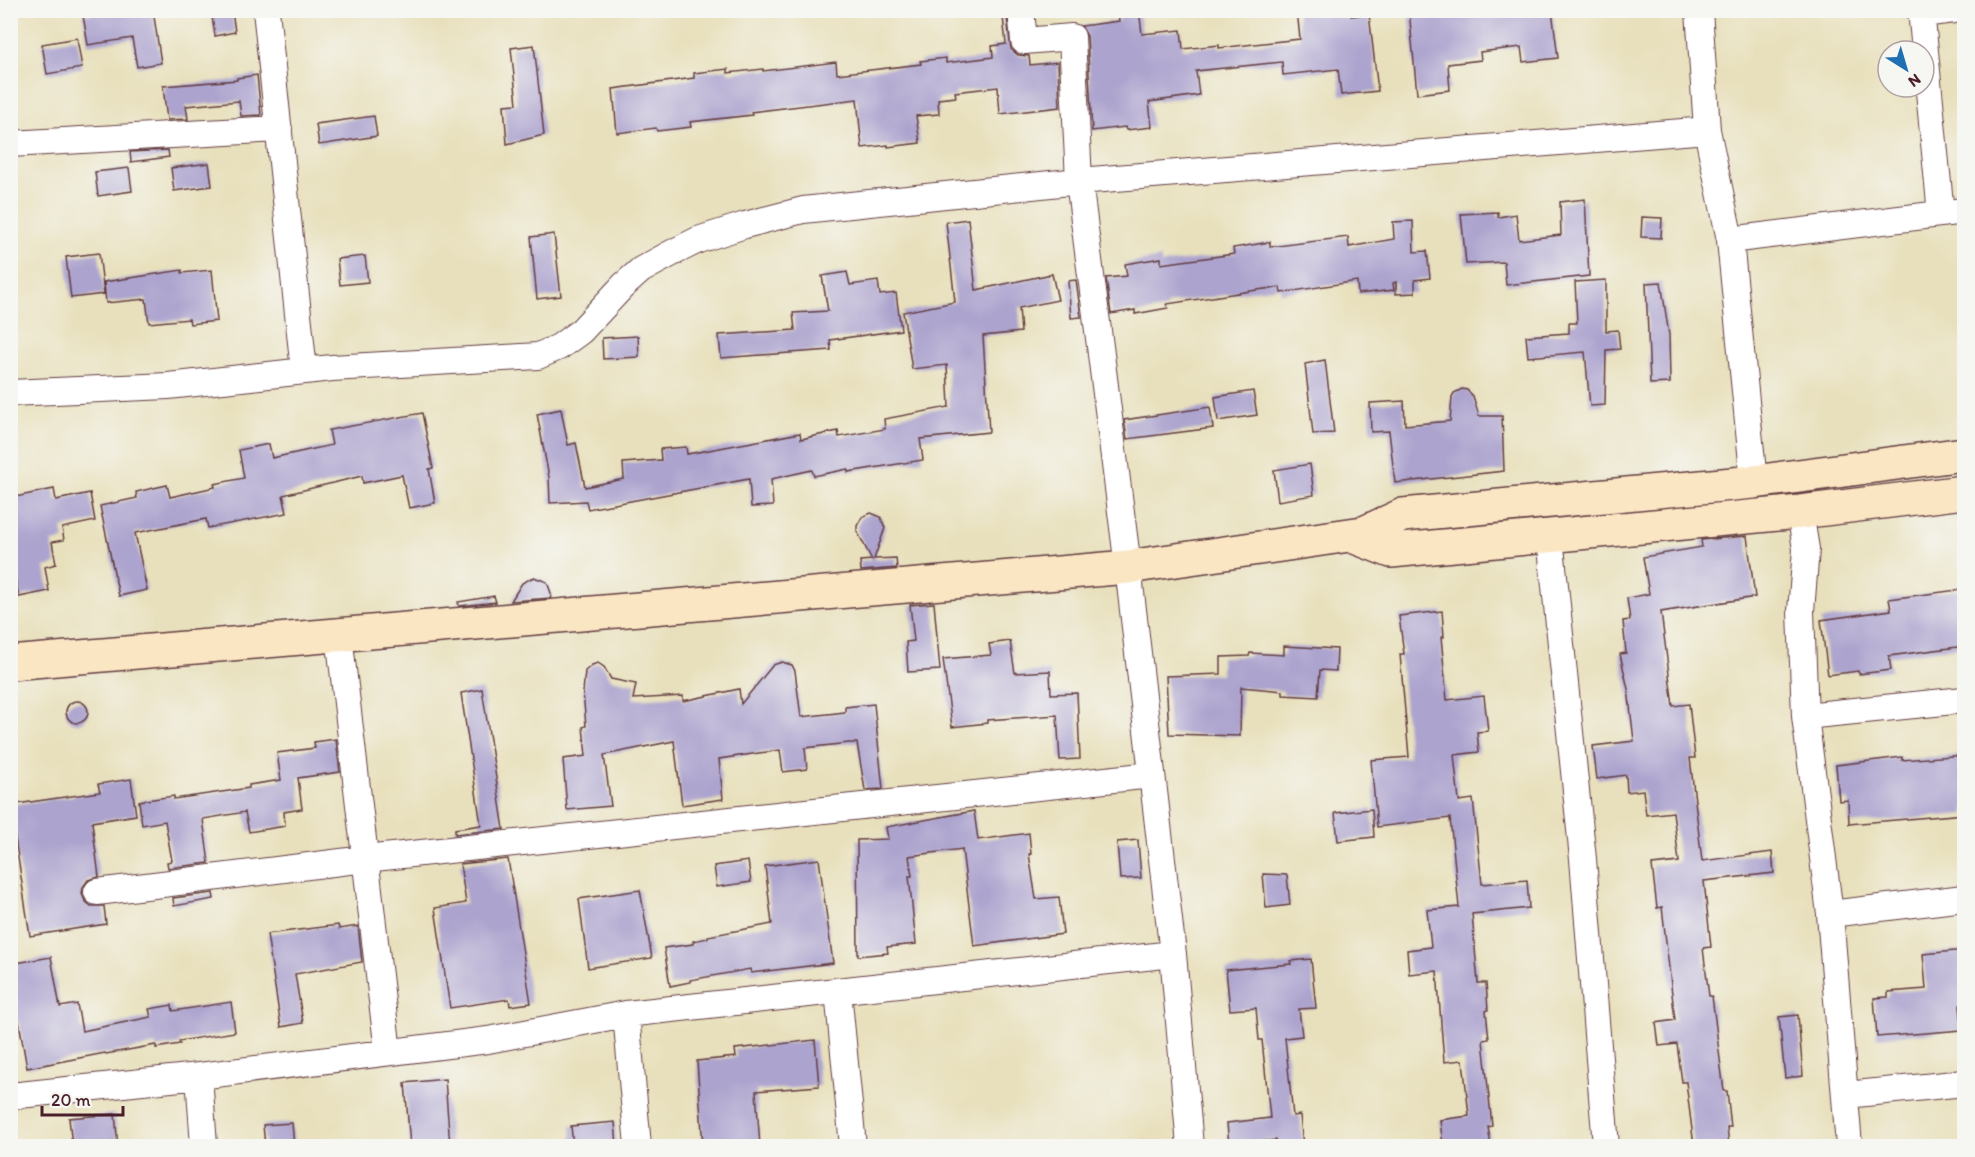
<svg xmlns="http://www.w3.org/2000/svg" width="1975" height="1157" viewBox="0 0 1975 1157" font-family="Itim,sans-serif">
<rect width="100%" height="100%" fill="#f6f6f2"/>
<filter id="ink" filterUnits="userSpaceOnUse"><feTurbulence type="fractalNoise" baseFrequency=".0167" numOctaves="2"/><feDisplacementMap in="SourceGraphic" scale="12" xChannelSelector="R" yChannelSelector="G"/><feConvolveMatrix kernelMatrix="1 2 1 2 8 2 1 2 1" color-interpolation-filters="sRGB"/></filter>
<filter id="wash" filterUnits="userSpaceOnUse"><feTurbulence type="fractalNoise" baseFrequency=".008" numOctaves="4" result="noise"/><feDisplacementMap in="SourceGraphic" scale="24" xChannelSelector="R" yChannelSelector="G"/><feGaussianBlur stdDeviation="1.35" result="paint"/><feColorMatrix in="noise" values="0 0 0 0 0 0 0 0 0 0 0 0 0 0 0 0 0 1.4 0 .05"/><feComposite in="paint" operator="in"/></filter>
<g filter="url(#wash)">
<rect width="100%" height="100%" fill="#e8e0bc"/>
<g id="blocks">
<!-- building -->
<path fill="#aca3ce" d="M 107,10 L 115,10 L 115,15 L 153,10 L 161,63 L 137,67 L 132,38 L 88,45 L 83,15 Z
M 211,10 L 232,10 L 235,32 L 215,36 Z
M 1118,10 L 1139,10 L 1142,34 L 1181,30 L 1183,49 L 1219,45 L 1219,48 L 1300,39 L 1297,10 L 1350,10 L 1351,16 L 1369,14 L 1378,91 L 1341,95 L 1338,69 L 1283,75 L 1282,62 L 1196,71 L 1199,95 L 1149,102 L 1152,127 L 1126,130 L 1125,127 L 1092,131 L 1087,36 L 1081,26 L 1119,21 Z
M 1409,10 L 1552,10 L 1558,58 L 1523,62 L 1521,47 L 1480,52 L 1481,60 L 1448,64 L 1450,90 L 1417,94 Z
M 1003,17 L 1007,17 L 1011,49 L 1018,55 L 1029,56 L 1030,65 L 1058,62 L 1060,107 L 1000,114 L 998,87 L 955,92 L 956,97 L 938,99 L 939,114 L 916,116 L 920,143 L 888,147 L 888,145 L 862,148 L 857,99 L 767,110 L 751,112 L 752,115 L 690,122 L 691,127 L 657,131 L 656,128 L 617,133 L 613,89 L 694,78 L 694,73 L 728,69 L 728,73 L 763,69 L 763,71 L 836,62 L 837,74 L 921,64 L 920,61 L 946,58 L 946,63 L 993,57 L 992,46 L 1006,44 Z
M 77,38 L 82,68 L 47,74 L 42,44 Z
M 534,45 L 544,135 L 507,144 L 504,105 L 517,104 L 511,48 Z
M 257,75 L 261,115 L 241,116 L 239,101 L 186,106 L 188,119 L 167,120 L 163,86 L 237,80 L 237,78 Z
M 374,116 L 377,136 L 319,145 L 316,124 Z
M 168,150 L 169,157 L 131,162 L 130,152 Z
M 209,163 L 212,186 L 174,191 L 171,168 Z
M 129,168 L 132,191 L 98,196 L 95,172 Z
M 1585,199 L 1589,276 L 1506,285 L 1504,262 L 1466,264 L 1461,214 L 1498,212 L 1498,217 L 1516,214 L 1519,240 L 1561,235 L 1560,202 Z
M 1642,217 L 1662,218 L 1661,238 L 1641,237 Z
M 968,219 L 976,290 L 1052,274 L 1058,300 L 1019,308 L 1021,332 L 983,336 L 989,432 L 920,439 L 923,460 L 848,472 L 848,469 L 814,476 L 812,470 L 771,479 L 773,506 L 751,507 L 749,479 L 588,509 L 586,501 L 550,503 L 549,477 L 537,414 L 561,409 L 568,445 L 576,443 L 585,487 L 624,479 L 623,463 L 661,460 L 660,449 L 686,447 L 687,454 L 800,433 L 801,439 L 838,431 L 839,437 L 885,429 L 884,419 L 949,407 L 947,365 L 912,369 L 903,312 L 955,302 L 946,222 Z
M 1413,221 L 1414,252 L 1427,251 L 1430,278 L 1415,280 L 1415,293 L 1396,294 L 1396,282 L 1393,283 L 1394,290 L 1358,294 L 1357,281 L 1281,293 L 1280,287 L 1257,290 L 1167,304 L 1168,308 L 1135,314 L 1135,310 L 1111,314 L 1106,278 L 1127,276 L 1125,264 L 1161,258 L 1161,264 L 1234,254 L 1233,248 L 1270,242 L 1270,247 L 1348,237 L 1349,247 L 1394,239 L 1393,222 Z
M 554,234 L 561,296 L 537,299 L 531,237 Z
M 99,253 L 104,294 L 71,298 L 66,257 Z
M 365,256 L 368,282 L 340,285 L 337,259 Z
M 182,270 L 182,273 L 212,270 L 217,321 L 190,324 L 189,319 L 149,323 L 146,299 L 106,303 L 104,282 Z
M 847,272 L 850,285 L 878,281 L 880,295 L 896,293 L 901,330 L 830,340 L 831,350 L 721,358 L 719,335 L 795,330 L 793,313 L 828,311 L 822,276 Z
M 1076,280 L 1081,317 L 1071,318 L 1068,281 Z
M 1606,280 L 1606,331 L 1618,330 L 1620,349 L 1606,350 L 1605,405 L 1590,406 L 1585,352 L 1528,357 L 1526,336 L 1569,333 L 1569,323 L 1577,323 L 1575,282 Z
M 1661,282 L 1669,335 L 1670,383 L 1650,384 L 1646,283 Z
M 638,336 L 639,357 L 603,359 L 602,338 Z
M 1325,360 L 1334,433 L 1313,434 L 1305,364 Z
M 1462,389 L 1467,390 L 1473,396 L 1479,416 L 1502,416 L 1504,471 L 1395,483 L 1389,431 L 1371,432 L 1370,403 L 1404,401 L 1405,425 L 1450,421 L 1452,397 L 1454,393 Z
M 1253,391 L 1257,415 L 1218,421 L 1215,397 Z
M 1210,407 L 1213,428 L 1127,439 L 1124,420 Z
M 422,413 L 433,468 L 429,469 L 435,503 L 409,508 L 402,475 L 363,483 L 362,476 L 283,495 L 287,513 L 208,528 L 206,519 L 135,533 L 147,590 L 119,596 L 100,506 L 137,498 L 136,492 L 167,485 L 170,497 L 215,487 L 214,484 L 244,478 L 239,450 L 269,444 L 272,458 L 332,445 L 329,430 Z
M 1310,464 L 1314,495 L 1278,501 L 1274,470 Z
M 54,489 L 56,500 L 90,493 L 95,521 L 62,528 L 64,540 L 52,542 L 56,564 L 45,567 L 49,591 L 19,597 L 10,554 L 10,498 Z
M 871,513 L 881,517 L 885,528 L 874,559 L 896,558 L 897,568 L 861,571 L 860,561 L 872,560 L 857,531 L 857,526 L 862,517 Z
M 1747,536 L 1755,597 L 1661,612 L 1673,706 L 1689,704 L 1695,758 L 1690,758 L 1702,861 L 1772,852 L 1774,873 L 1704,881 L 1711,947 L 1703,948 L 1709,996 L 1712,996 L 1724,1091 L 1727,1091 L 1731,1127 L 1727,1127 L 1729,1146 L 1694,1146 L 1686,1082 L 1682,1082 L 1677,1044 L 1659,1046 L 1656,1023 L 1675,1020 L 1662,907 L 1657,908 L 1652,865 L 1679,862 L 1673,812 L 1646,815 L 1643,790 L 1627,792 L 1626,775 L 1597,779 L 1593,746 L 1634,741 L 1628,689 L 1620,654 L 1626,653 L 1623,621 L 1630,620 L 1627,598 L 1649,594 L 1643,557 L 1702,547 L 1701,540 Z
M 534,577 L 547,582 L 551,593 L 551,598 L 511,601 L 522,583 Z
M 1965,589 L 1965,646 L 1889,656 L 1891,670 L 1859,674 L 1858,671 L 1828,675 L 1821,620 L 1891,610 L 1889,599 Z
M 494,596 L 496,602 L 459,606 L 458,602 Z
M 934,603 L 940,670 L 908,672 L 906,642 L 914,641 L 910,605 Z
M 1442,611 L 1444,637 L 1441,637 L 1447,700 L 1484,696 L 1488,731 L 1477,732 L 1479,752 L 1454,755 L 1459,801 L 1473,799 L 1482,884 L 1527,880 L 1529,908 L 1472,914 L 1478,983 L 1486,983 L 1488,1010 L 1486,1011 L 1489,1039 L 1483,1040 L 1492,1126 L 1488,1127 L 1491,1146 L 1443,1146 L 1440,1120 L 1469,1116 L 1463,1060 L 1444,1062 L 1437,971 L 1409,974 L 1407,950 L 1431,947 L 1427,910 L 1459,907 L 1450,818 L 1377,827 L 1371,760 L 1409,757 L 1400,654 L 1404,654 L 1399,616 Z
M 1010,641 L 1015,673 L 1050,671 L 1051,694 L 1077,693 L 1080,759 L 1060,760 L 1057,715 L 987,720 L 987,723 L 952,727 L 943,659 L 991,655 L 989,644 Z
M 1284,646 L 1337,649 L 1336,671 L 1320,670 L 1318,697 L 1283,695 L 1283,691 L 1241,687 L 1240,736 L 1169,734 L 1166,676 L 1221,674 L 1221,657 L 1249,656 L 1250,653 L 1284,655 Z
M 782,662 L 792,665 L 795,671 L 801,717 L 845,712 L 845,707 L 874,704 L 883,789 L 865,790 L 857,743 L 849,743 L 805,748 L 807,769 L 783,772 L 780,750 L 719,759 L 723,799 L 682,805 L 674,741 L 604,755 L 611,806 L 567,810 L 563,759 L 586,756 L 583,727 L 586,726 L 583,692 L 585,671 L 592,665 L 598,663 L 604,667 L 611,679 L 636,684 L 633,699 L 683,696 L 683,701 L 739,689 L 741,704 L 773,665 Z
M 482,689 L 504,829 L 455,834 L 455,829 L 481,825 L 461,693 Z
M66 712a11 11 0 1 1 22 0a11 11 0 1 1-22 0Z
M 336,739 L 340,772 L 298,778 L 302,809 L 284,812 L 285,826 L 249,832 L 245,812 L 203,819 L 209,863 L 168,868 L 167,862 L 172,861 L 165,821 L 142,825 L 139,801 L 174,796 L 174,799 L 249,788 L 249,785 L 281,780 L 277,753 L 315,748 L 314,742 Z
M 1965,755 L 1965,814 L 1849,824 L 1848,800 L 1839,801 L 1836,765 L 1902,757 L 1902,760 Z
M 131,779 L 136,815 L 92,822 L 99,877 L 88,880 L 83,887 L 82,894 L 85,901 L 91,906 L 104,906 L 106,924 L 30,936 L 10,805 L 100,792 L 98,784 Z
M 1372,809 L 1374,837 L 1338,841 L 1335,813 Z
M 974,811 L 978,840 L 1029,833 L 1031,854 L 1029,854 L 1036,899 L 1059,897 L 1063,934 L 974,946 L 962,849 L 909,856 L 912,876 L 909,876 L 916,944 L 887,947 L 888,953 L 858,956 L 857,840 L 888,839 L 886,827 Z
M 1138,840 L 1141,878 L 1120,879 L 1117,842 Z
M 508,859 L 531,1003 L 510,1006 L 509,999 L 450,1008 L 435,908 L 466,903 L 460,864 Z
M 819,859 L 833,963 L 751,973 L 750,969 L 690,980 L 690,982 L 670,986 L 664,948 L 693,944 L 693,941 L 708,938 L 708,936 L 772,924 L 765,866 Z
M 748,861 L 751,882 L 717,887 L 714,866 Z
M 1263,874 L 1287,875 L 1290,905 L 1266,908 Z
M 640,890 L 652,958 L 588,968 L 579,899 Z
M 213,893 L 214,899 L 174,906 L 173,898 Z
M 338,925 L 339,929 L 358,926 L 362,962 L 295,974 L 303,1023 L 281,1027 L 267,934 Z
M 1965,950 L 1965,1005 L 1960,1005 L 1962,1030 L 1877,1037 L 1874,998 L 1888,997 L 1888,992 L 1926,989 L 1923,954 Z
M 51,957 L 60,1007 L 77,1004 L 82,1031 L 151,1017 L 149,1009 L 172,1005 L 173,1011 L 231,1002 L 235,1032 L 179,1041 L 180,1044 L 156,1048 L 156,1045 L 106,1054 L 105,1053 L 27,1068 L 19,1022 L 10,1024 L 10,964 Z
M 1311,959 L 1316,1008 L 1299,1009 L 1302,1036 L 1285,1038 L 1293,1116 L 1300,1115 L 1303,1146 L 1277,1146 L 1276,1140 L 1229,1145 L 1227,1123 L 1270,1118 L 1262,1040 L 1259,1040 L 1256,1008 L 1230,1010 L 1226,970 L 1291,964 L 1290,961 Z
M 1798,1015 L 1803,1076 L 1785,1078 L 1779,1017 Z
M 815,1040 L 819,1086 L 756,1091 L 760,1146 L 703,1146 L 697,1061 L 736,1057 L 735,1049 Z
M 445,1079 L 450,1146 L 410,1146 L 405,1083 Z
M 115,1114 L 118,1146 L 72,1146 L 69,1118 Z
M 615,1122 L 617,1146 L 573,1146 L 571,1126 Z
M 292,1123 L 294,1146 L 265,1146 L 263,1125 Z"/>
</g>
</g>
<g filter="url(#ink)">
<use href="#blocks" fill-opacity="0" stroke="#623c41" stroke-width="1.5"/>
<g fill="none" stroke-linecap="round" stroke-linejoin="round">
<!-- street casing -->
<g stroke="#623c41" stroke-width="28">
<path id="street" d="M 266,10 L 304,371
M 1021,10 L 1024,41 L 1072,37 L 1079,181 L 1128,567 L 1173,954 L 1190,1146
M 1699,10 L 1707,130 L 1730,240 L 1754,482
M 1921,10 L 1941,214
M 1922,14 L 1954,10
M 10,144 L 279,129
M 1730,240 L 1964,211
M 10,393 L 168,386 L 332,368 L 538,356 L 559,347 L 581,331 L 623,286 L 641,270 L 672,253 L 698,240 L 745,225 L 803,210 L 1079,181 L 1707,130
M 1800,512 L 1806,549 L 1801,611 L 1805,716 L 1830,914 L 1849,1146
M 1550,537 L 1583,859 L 1606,1146
M 339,635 L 388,1052
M 1805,716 L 1964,700
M 97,892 L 365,859 L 1152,775
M 1830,914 L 1964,898
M 838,991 L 853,1146
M 626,1014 L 638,1146
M 199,1076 L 204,1146
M 1846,1095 L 1964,1083
M 10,1096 L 199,1076 L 488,1040 L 626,1014 L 1173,954"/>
</g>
<!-- secondary casing -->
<g stroke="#623c41" stroke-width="36">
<path id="secondary" d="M 1355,537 L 1403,515 L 1754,482 L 1964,454
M 1355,537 L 1391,551 L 1800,512 L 1964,492
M 10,663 L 1128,567 L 1363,533"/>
</g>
<!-- street -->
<use href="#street" stroke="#fff" stroke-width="26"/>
<!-- secondary -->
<use href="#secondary" stroke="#fbe6c4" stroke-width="33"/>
</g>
</g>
<!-- margin -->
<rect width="1975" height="1157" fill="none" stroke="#f6f6f2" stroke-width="36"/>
<!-- north arrow -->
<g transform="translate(1906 69) rotate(143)"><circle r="28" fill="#f6f6f2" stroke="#b1a0a2" stroke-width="1.5"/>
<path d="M0-4.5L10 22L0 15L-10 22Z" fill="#1f6fb2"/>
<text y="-9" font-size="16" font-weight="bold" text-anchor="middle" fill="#4a1f2b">N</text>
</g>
<!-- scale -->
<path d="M42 1106v9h81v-9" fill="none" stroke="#4a1f2b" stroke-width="3"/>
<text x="51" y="1106" font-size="18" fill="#4a1f2b" stroke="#f6f6f2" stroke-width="4.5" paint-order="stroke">20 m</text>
</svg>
